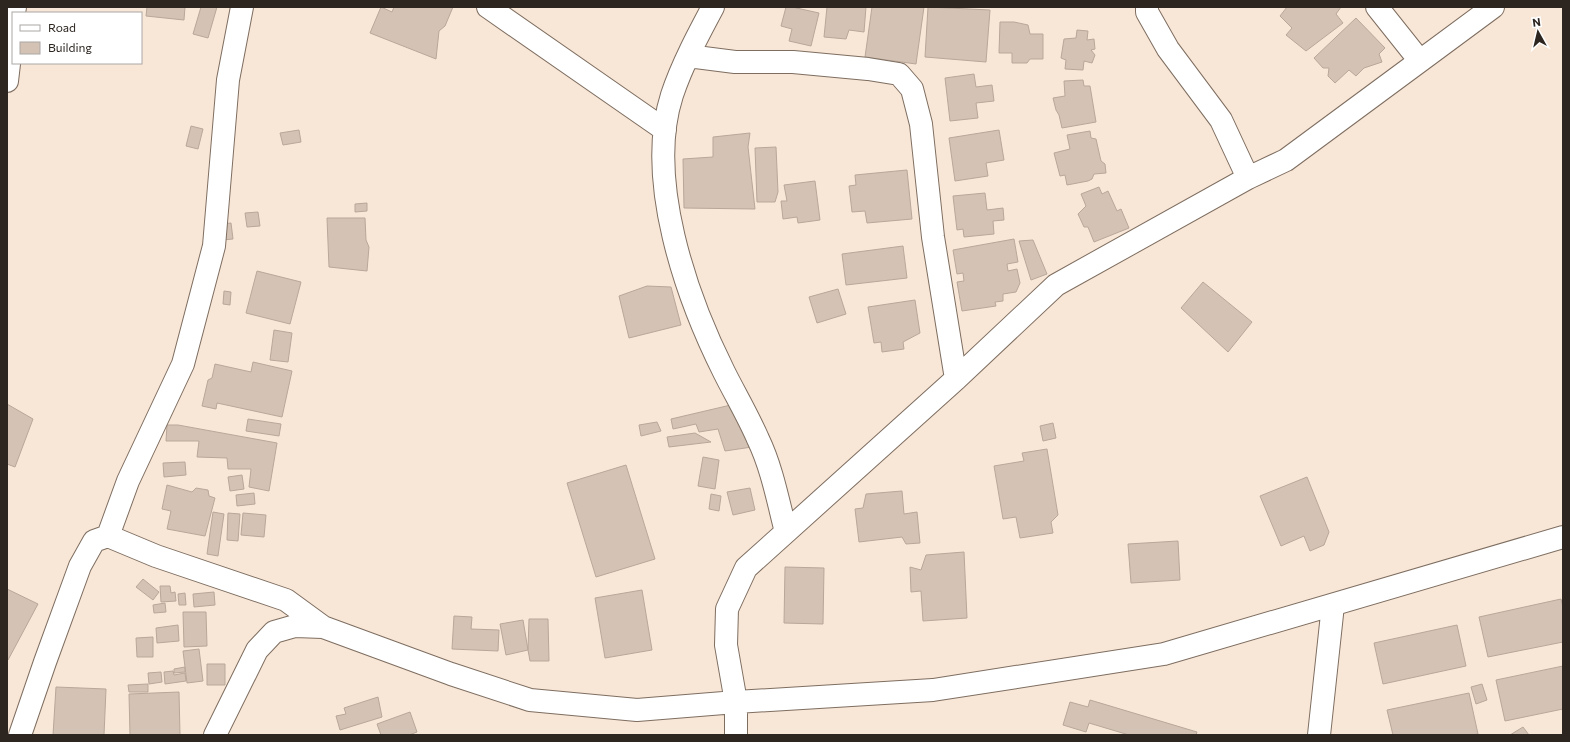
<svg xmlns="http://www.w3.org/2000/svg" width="1570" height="742" viewBox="0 0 1570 742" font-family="Commissioner,sans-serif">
<rect width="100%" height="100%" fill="#f8e6d7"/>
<!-- building -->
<path fill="#d4c3b4" stroke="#b9a89a" d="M 147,7 L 185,7 L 184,20 L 146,16 Z
M 201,7 L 217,7 L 208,38 L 193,34 Z
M 381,7 L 392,12 L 394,7 L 453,7 L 445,26 L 439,31 L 436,59 L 370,33 Z
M 786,7 L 792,7 L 819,13 L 811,46 L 789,41 L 792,29 L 781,26 Z
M 827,7 L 866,7 L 864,32 L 849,30 L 846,39 L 824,37 Z
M 872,7 L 924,7 L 916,64 L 865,57 Z
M 928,7 L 990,10 L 986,62 L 925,57 Z
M 1287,7 L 1341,7 L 1336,14 L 1343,23 L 1306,51 L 1286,35 L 1292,28 L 1280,16 Z
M 1356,18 L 1385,48 L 1379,54 L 1382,62 L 1364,68 L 1356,76 L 1349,70 L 1335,83 L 1328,76 L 1329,68 L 1323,68 L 1314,58 Z
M 1000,22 L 1014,22 L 1028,25 L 1030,34 L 1043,34 L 1043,59 L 1030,59 L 1027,63 L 1012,63 L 1012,53 L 999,53 Z
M 1077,30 L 1088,31 L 1087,40 L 1094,39 L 1095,49 L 1091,50 L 1095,55 L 1092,63 L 1084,61 L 1083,70 L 1065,69 L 1066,60 L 1061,58 L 1064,39 L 1076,38 Z
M 974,74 L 976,87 L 992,85 L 994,101 L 976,103 L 978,118 L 950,121 L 945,78 Z
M 1083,80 L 1084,86 L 1090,86 L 1096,122 L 1062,128 L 1059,115 L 1056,110 L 1053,98 L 1065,96 L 1064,81 Z
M 191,126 L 203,129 L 198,149 L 186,146 Z
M 299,130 L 301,142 L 283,145 L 280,133 Z
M 999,130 L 1004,160 L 986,163 L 988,176 L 955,181 L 949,138 Z
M 1090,131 L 1091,138 L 1096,139 L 1101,161 L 1105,164 L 1106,173 L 1094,174 L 1092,179 L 1088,181 L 1067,185 L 1065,175 L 1060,176 L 1054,153 L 1070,149 L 1067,135 Z
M 750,133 L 748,147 L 755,209 L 684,208 L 683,159 L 713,157 L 713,137 Z
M 776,147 L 778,192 L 775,202 L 757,202 L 755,148 Z
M 907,170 L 912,219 L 867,223 L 865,211 L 852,212 L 849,186 L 856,185 L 855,175 Z
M 815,181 L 820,220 L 798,223 L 797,217 L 783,219 L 781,201 L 787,201 L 784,185 Z
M 1099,187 L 1102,194 L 1108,191 L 1117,211 L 1121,209 L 1129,228 L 1094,242 L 1088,227 L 1084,227 L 1078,214 L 1086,206 L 1081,194 Z
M 985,193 L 987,210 L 1003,208 L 1004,220 L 993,221 L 994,234 L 964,237 L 963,229 L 957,230 L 953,196 Z
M 367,203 L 367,211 L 355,212 L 355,204 Z
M 258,212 L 260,226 L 247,227 L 245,213 Z
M 327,218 L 365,218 L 366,240 L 369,247 L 367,271 L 329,267 Z
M 231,223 L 233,239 L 222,240 L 220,224 Z
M 1014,239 L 1018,262 L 1007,264 L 1008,271 L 1017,269 L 1020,283 L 1016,292 L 1003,294 L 1003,301 L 995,302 L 996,306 L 962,311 L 957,282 L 964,281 L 963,273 L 957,274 L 953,250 Z
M 1033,240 L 1047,274 L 1031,280 L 1019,241 Z
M 903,246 L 907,278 L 846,285 L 842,254 Z
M 257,271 L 301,282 L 290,324 L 246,313 Z
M 1203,282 L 1252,322 L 1228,352 L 1181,308 Z
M 647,286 L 671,287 L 681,325 L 629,338 L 619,296 Z
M 838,289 L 846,314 L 817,323 L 809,297 Z
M 224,291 L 231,292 L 230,305 L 223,304 Z
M 915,300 L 920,333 L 903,342 L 904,349 L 882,352 L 881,342 L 874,343 L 868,307 Z
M 274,330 L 292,333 L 288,362 L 270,360 Z
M 253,362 L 292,371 L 282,417 L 217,403 L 216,409 L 202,406 L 208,380 L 212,378 L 215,364 L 251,372 Z
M 7,404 L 33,419 L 15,467 L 7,464 Z
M 735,404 L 752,447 L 725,451 L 718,429 L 699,432 L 696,424 L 673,429 L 671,419 Z
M 248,419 L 281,424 L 279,436 L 246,431 Z
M 657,422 L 661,431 L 641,436 L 639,425 Z
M 1053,423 L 1056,438 L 1043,441 L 1040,426 Z
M 167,425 L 178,425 L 277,443 L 269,491 L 249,487 L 251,469 L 228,469 L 227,458 L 197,457 L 199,441 L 166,441 Z
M 695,433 L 711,442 L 669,447 L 667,437 Z
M 1047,449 L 1058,515 L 1051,522 L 1053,533 L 1020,538 L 1016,517 L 1003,519 L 994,466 L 1024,461 L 1022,453 Z
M 703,457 L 719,460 L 715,489 L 698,486 Z
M 185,462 L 186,475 L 164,477 L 163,463 Z
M 626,465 L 655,559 L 596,577 L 567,483 Z
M 242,475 L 244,489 L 230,491 L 228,477 Z
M 1307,477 L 1329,532 L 1324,545 L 1310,551 L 1304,536 L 1281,546 L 1260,496 Z
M 167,485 L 192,492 L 196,488 L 208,490 L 209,496 L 215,498 L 205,536 L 167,529 L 171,511 L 162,509 Z
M 750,488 L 755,510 L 733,515 L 727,492 Z
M 902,491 L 904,514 L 917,512 L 920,543 L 906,544 L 902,537 L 859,542 L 855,509 L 863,508 L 866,494 Z
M 254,493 L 255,504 L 237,506 L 236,495 Z
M 711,494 L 721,496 L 719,511 L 709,509 Z
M 213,512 L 224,514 L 218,556 L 207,554 Z
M 228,513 L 240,514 L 238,541 L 227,540 Z
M 243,513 L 266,515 L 264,537 L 241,535 Z
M 1178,541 L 1180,580 L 1131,583 L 1128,544 Z
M 964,552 L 967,618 L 923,621 L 921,591 L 911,592 L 910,567 L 921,570 L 926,555 Z
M 785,567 L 824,568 L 823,624 L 784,623 Z
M 143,579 L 159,592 L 153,600 L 136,587 Z
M 160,586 L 170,586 L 171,593 L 175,592 L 176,601 L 161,602 Z
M 7,589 L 38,604 L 8,660 L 7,658 Z
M 642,590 L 652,650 L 605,658 L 595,598 Z
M 214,592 L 215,605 L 194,607 L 193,594 Z
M 185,593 L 186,605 L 179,605 L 178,594 Z
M 1561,599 L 1563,607 L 1563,642 L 1488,657 L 1479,617 Z
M 165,603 L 166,612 L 154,613 L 153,605 Z
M 183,612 L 206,612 L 207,646 L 184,647 Z
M 454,616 L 472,617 L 471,629 L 499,630 L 498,651 L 452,649 Z
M 529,619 L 548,619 L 549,661 L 530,661 L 528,650 Z
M 523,620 L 528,650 L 506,655 L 500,624 Z
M 178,625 L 179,641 L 157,643 L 156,628 Z
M 1457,625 L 1466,666 L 1383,684 L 1374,643 Z
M 153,637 L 153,657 L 137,657 L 136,638 Z
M 199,649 L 203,681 L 187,683 L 183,651 Z
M 207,664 L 225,664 L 225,685 L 207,685 Z
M 1563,666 L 1563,709 L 1505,721 L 1496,680 Z
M 185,667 L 185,672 L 174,673 L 174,669 Z
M 173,671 L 174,675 L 185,673 L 186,681 L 165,684 L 164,672 Z
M 161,672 L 162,682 L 149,684 L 148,673 Z
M 148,684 L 148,692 L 129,692 L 128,685 Z
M 1482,684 L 1487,700 L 1476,704 L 1471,687 Z
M 56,687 L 106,689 L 104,735 L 53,735 Z
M 179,692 L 180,735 L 130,735 L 129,694 Z
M 1469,693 L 1478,734 L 1472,735 L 1393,735 L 1387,710 Z
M 378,697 L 382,717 L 340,730 L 336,716 L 346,714 L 344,708 Z
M 1090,700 L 1197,732 L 1196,735 L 1129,735 L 1089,723 L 1086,732 L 1063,725 L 1070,702 L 1088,707 Z
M 410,712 L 417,732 L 409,735 L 381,735 L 377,724 Z
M 1523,727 L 1529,735 L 1510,735 Z"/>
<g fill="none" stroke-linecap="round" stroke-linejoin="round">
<!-- street casing -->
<g stroke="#7e6e60" stroke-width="24">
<path id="street" d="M 488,7 L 665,130
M 713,7 C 698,35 682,65 672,95 C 645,179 686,296 724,372 C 735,394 748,416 758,439 C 772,468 778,501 786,532
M 1147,7 L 1147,12 L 1168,49 L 1221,120 L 1248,178
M 14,13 L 15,7
M 688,56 L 735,62 L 793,62 L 868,69 L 899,74 L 912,89 L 921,124 L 933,237 L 956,379
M 1420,61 L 1493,7
M 7,81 L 13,29
M 108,536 L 128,481 L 183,364 L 214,246 L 228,80 L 242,7
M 20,735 L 45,662 L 80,566 L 94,541 L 108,536 L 156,556 L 286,600 L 323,627
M 215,735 L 257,650 L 274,632 L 295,626 L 323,627 L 451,674 L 530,700 L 637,710 L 736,702 L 933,690 L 1164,654 L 1563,537
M 736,735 L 736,702 L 726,645 L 727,609 L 746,568 L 956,379 L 1056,285 L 1248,178 L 1286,160 L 1420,61 L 1377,7
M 1319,735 L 1333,605"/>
</g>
<!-- street -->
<use href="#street" stroke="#fff" stroke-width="22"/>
</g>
<!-- border -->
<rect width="1570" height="742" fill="none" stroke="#2c2520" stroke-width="16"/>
<!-- legend -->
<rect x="12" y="12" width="130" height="52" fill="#ffffff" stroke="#aba8a6"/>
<rect x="20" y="25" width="20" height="6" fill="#ffffff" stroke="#aba8a6"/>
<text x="48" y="32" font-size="12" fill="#2c2520">Road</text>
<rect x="20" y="42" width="20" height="12" fill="#d4c3b4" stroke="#aba8a6"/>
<text x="48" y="52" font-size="12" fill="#2c2520">Building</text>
<!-- north arrow -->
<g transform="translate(1538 32) rotate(352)" stroke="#ffffff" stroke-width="3" paint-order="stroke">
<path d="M0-3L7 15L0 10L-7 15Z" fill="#2c2520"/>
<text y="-6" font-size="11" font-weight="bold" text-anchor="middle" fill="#2c2520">N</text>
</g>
</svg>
